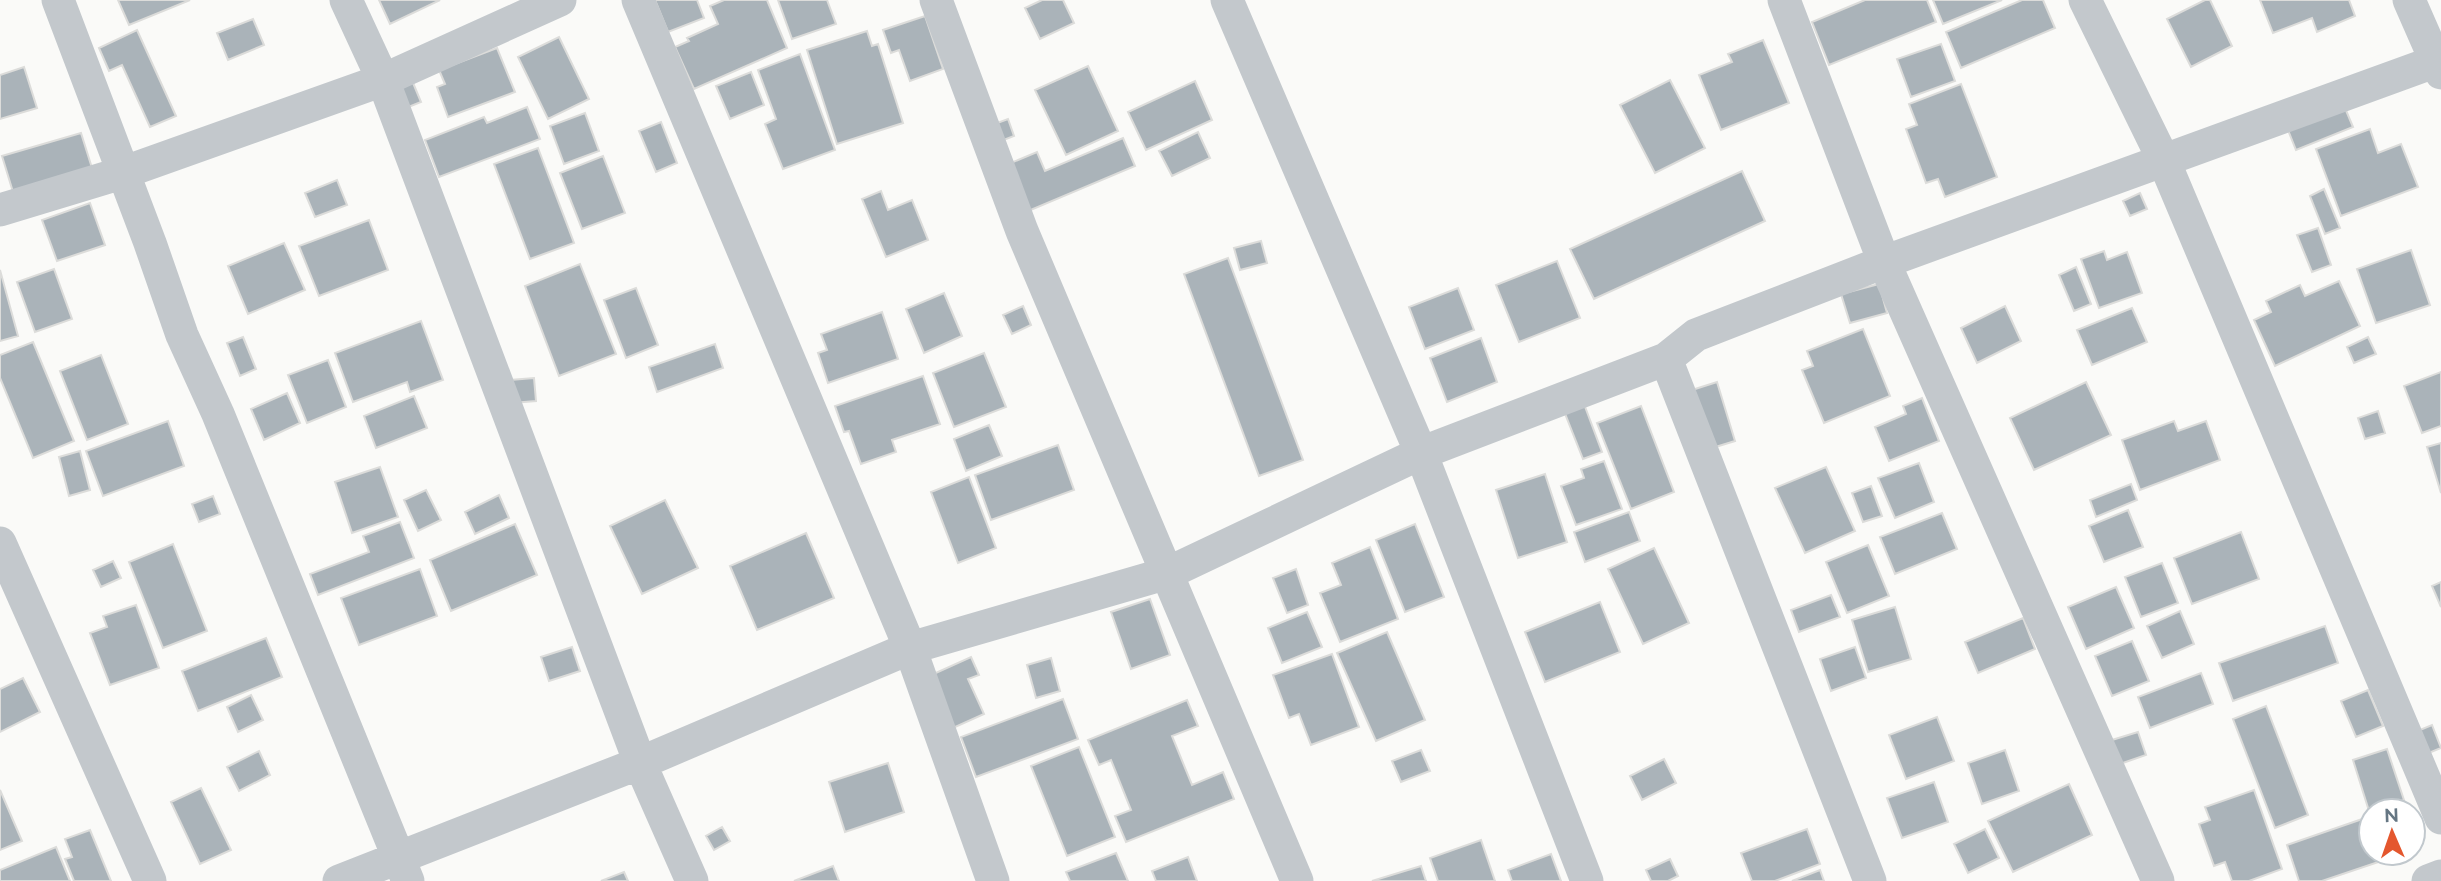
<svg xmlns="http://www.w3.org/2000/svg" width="2441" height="881" viewBox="0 0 2441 881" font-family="Raleway,sans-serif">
<rect width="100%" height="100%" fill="#fafaf8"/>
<!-- building -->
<path fill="#aab3b9" stroke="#dcdcda" stroke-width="2" d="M 118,0 L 190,0 L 129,25 Z
M 379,0 L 440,0 L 390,24 Z
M 655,0 L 697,0 L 704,18 L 668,32 Z
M 724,0 L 767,0 L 787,48 L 694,89 L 675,47 L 689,41 L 687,38 L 718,24 L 710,6 Z
M 778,0 L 827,0 L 836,24 L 792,39 Z
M 1042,0 L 1063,0 L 1074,23 L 1040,39 L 1025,8 Z
M 1865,0 L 1927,0 L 1936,22 L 1829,65 L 1812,22 Z
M 1933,0 L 2002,0 L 1943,24 Z
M 2022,0 L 2043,0 L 2055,28 L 1961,68 L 1946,32 Z
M 2205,0 L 2210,0 L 2232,46 L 2191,67 L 2167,19 Z
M 2260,0 L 2349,0 L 2355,16 L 2317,32 L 2312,18 L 2273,33 Z
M 925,16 L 943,69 L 910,81 L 899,50 L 891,53 L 883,30 Z
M 253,19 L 264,45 L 228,60 L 217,33 Z
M 137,30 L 176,116 L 150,127 L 122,65 L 109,71 L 99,48 Z
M 867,31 L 872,46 L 878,44 L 903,123 L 837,144 L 807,50 Z
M 559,37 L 589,99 L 548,119 L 518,57 Z
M 1763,40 L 1789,103 L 1721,130 L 1699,75 L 1732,62 L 1728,54 Z
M 1941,44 L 1955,81 L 1911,97 L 1897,59 Z
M 497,48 L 515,92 L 448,117 L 437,87 L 445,84 L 439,70 Z
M 800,54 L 835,150 L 783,169 L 765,124 L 776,119 L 758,70 Z
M 1088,66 L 1118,131 L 1066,155 L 1035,90 Z
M 24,67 L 37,108 L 0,119 L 0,75 Z
M 751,72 L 764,105 L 730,119 L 716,86 Z
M 411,78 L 421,102 L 401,110 L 391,86 Z
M 1670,80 L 1705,148 L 1655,173 L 1620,105 Z
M 1195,81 L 1212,120 L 1146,150 L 1128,112 Z
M 1961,84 L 1997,177 L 1945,197 L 1938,179 L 1926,183 L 1906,129 L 1917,125 L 1909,104 Z
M 527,107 L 540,139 L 439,177 L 425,140 L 484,117 L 487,123 Z
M 2345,108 L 2353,127 L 2296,150 L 2288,130 Z
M 585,113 L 599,151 L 564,164 L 550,126 Z
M 1008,119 L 1014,136 L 996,143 L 989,126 Z
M 661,122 L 677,163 L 656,172 L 639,131 Z
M 2370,129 L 2378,153 L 2401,144 L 2418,187 L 2341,216 L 2316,149 Z
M 1198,132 L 1210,158 L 1172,176 L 1159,151 Z
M 81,133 L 92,168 L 13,192 L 2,156 Z
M 1123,138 L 1135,166 L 1026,212 L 1006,165 L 1037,152 L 1045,171 Z
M 538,148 L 574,243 L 530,259 L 494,164 Z
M 603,156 L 625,213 L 582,229 L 560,173 Z
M 1742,171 L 1765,221 L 1594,299 L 1570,249 Z
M 337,180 L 347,205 L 315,217 L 305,193 Z
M 2324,189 L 2340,228 L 2325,234 L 2310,196 Z
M 881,191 L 888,210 L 912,200 L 928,240 L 886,257 L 862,199 Z
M 2140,193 L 2147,209 L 2130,216 L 2123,201 Z
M 90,203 L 105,245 L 57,261 L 42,220 Z
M 369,220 L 388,270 L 319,296 L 299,246 Z
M 2318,228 L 2331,265 L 2312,272 L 2297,235 Z
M 1261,241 L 1267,263 L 1240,270 L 1234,248 Z
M 284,243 L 305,290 L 248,314 L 228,266 Z
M 2411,250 L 2430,305 L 2376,323 L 2357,269 Z
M 2104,251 L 2107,260 L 2127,252 L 2142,293 L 2099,308 L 2081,259 Z
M 1228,258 L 1303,460 L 1259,476 L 1184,274 Z
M 1557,261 L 1580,318 L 1519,342 L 1496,285 Z
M 580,264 L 616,354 L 559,376 L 525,286 Z
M 2076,267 L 2091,304 L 2074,311 L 2059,275 Z
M 54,269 L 72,319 L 35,332 L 17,282 Z
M 0,270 L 18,336 L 0,341 Z
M 2339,281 L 2360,326 L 2275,366 L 2254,320 L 2271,312 L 2266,301 L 2300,285 L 2305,296 Z
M 1879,284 L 1887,313 L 1850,323 L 1841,294 Z
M 636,288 L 658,345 L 626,358 L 604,300 Z
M 1458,288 L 1474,330 L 1425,349 L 1409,307 Z
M 944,293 L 962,336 L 924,353 L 906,309 Z
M 1023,306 L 1031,325 L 1012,334 L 1003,315 Z
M 2005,306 L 2021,341 L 1977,363 L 1961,328 Z
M 2132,308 L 2147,342 L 2092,365 L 2077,330 Z
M 882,312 L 898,359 L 828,383 L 818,353 L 827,350 L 821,334 Z
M 421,321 L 443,380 L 410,392 L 407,382 L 353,402 L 335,353 Z
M 1863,329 L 1890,396 L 1824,423 L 1802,370 L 1813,366 L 1807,351 Z
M 243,337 L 256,369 L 240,376 L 227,343 Z
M 2368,337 L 2376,354 L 2354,363 L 2347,347 Z
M 1481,338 L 1497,382 L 1447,402 L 1430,358 Z
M 33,342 L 74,441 L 33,458 L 0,378 L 0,355 Z
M 715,344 L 723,368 L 657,392 L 649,367 Z
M 984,353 L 1006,407 L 954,427 L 933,373 Z
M 101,355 L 128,424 L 87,440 L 60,371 Z
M 328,360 L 346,407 L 307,423 L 288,375 Z
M 2441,372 L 2441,426 L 2422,433 L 2404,386 Z
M 923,376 L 940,424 L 892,440 L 896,452 L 861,464 L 849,431 L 844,432 L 835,406 Z
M 534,378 L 536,401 L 512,403 L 510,380 Z
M 1717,382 L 1735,441 L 1709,449 L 1692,390 Z
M 2086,382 L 2111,435 L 2034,470 L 2010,418 Z
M 287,393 L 300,423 L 264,440 L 251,409 Z
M 414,396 L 427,428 L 376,448 L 364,416 Z
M 1922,398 L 1939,441 L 1889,461 L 1875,427 L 1906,414 L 1903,406 Z
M 1584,404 L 1602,452 L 1583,459 L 1564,411 Z
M 1641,406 L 1674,492 L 1631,509 L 1597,423 Z
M 2378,411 L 2385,433 L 2365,439 L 2358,418 Z
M 168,421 L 184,466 L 103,496 L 86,451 Z
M 2174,421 L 2178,431 L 2206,421 L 2220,460 L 2140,490 L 2122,440 Z
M 989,425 L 1002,456 L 966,471 L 954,439 Z
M 2441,443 L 2441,493 L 2427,447 Z
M 1058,445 L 1074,490 L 991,520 L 975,475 Z
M 80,451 L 90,490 L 69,496 L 59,457 Z
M 1604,461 L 1622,509 L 1576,525 L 1561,486 L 1584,478 L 1581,469 Z
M 1919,463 L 1934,502 L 1895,518 L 1878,478 Z
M 380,467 L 398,517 L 352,533 L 335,482 Z
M 1826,467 L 1855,531 L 1805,553 L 1775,488 Z
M 1545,474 L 1567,542 L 1518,558 L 1496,490 Z
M 969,477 L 996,548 L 958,563 L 931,492 Z
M 2131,484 L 2137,500 L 2096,517 L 2090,500 Z
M 1871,486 L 1882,516 L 1863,522 L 1852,493 Z
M 426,490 L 441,520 L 418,531 L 404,500 Z
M 499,495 L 509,518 L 475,534 L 465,512 Z
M 213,496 L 220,514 L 199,522 L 192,504 Z
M 665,500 L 698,568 L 642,594 L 610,526 Z
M 2128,510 L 2143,547 L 2104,562 L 2089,526 Z
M 1629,512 L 1640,541 L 1585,562 L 1574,532 Z
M 1942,513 L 1957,549 L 1895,574 L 1880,537 Z
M 400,522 L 414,558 L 318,595 L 310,574 L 369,552 L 363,536 Z
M 515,524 L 537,575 L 451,611 L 430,560 Z
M 1415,524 L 1444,597 L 1405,612 L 1376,540 Z
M 2241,532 L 2259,579 L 2192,604 L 2174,558 Z
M 806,533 L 834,598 L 757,630 L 730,566 Z
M 173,544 L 207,631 L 163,648 L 129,562 Z
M 1868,545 L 1889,596 L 1847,613 L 1826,562 Z
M 1370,547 L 1398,619 L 1340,642 L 1320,593 L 1341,585 L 1332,563 Z
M 1654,548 L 1689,623 L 1643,644 L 1608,569 Z
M 113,561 L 121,578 L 101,587 L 93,570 Z
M 2162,563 L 2178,603 L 2141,617 L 2125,577 Z
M 420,569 L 437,616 L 359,645 L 341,598 Z
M 1296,569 L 1308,605 L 1287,613 L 1273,578 Z
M 2441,582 L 2441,607 L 2432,586 Z
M 2116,587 L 2134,628 L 2086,649 L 2068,607 Z
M 1831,595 L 1840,617 L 1799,632 L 1791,610 Z
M 1150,599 L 1170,655 L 1131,669 L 1111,612 Z
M 1600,602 L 1620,652 L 1545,682 L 1525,632 Z
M 136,605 L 159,668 L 110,685 L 90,633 L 107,627 L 103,616 Z
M 1895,607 L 1911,659 L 1868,672 L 1852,620 Z
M 2180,611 L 2194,644 L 2162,658 L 2147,626 Z
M 1307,612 L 1322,647 L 1282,663 L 1268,628 Z
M 2023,618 L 2035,649 L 1978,673 L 1965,642 Z
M 2325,626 L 2338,663 L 2233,701 L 2219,663 Z
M 1387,632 L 1425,720 L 1376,741 L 1337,653 Z
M 266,638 L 282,677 L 198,711 L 182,671 Z
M 2132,641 L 2149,681 L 2112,696 L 2095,656 Z
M 572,647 L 580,671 L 549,681 L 541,657 Z
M 1855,647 L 1866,678 L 1831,691 L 1820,659 Z
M 1332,654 L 1359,727 L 1311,745 L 1299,714 L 1289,718 L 1273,675 Z
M 971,657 L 979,675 L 968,679 L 984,714 L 953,728 L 929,676 Z
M 1051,658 L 1060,691 L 1036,698 L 1027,665 Z
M 2201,673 L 2213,704 L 2150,728 L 2138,697 Z
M 23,678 L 40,712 L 0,732 L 0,689 Z
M 2368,690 L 2383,726 L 2356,737 L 2341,701 Z
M 251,695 L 263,720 L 238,732 L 227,707 Z
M 1063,699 L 1078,739 L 976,777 L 961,737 Z
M 1187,700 L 1198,726 L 1172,736 L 1192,785 L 1223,772 L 1234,799 L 1126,842 L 1115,816 L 1131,810 L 1111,760 L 1099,765 L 1088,740 Z
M 2266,706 L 2308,815 L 2275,828 L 2233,719 Z
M 1937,717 L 1954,761 L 1906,779 L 1889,735 Z
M 2432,725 L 2441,748 L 2424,755 L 2415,732 Z
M 2138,732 L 2146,755 L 2120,764 L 2112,740 Z
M 1079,747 L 1115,837 L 1067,856 L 1031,766 Z
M 2387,749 L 2404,800 L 2369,811 L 2353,760 Z
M 1421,750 L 1430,771 L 1401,782 L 1392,761 Z
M 2005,750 L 2019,791 L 1982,804 L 1968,763 Z
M 259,751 L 270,775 L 239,791 L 227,767 Z
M 1664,759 L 1676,783 L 1642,800 L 1630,776 Z
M 888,763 L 904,812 L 845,832 L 829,782 Z
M 1934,782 L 1948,822 L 1902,838 L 1887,798 Z
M 2069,784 L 2092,835 L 2013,872 L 1988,821 Z
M 201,788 L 231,850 L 200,864 L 171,802 Z
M 0,790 L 22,841 L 0,850 Z
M 2254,790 L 2282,869 L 2249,881 L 2232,881 L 2225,862 L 2214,866 L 2199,824 L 2210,820 L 2205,807 Z
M 2371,816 L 2371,853 L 2405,853 L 2322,881 L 2299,881 L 2287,845 Z
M 722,827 L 730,841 L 714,850 L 706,836 Z
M 1807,829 L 1820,864 L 1775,881 L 1752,881 L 1741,853 Z
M 1985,829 L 1999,858 L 1968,873 L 1954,844 Z
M 90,830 L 111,881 L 74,881 L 65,859 L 72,857 L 65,839 Z
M 1481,840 L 1495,881 L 1438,881 L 1430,858 Z
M 56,847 L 70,881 L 0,881 L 0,870 Z
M 1116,853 L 1128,881 L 1070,881 L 1066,872 Z
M 1551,854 L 1561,881 L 1512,881 L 1508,870 Z
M 1188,857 L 1197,881 L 1156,881 L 1152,871 Z
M 1670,859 L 1678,876 L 1668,881 L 1651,881 L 1646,870 Z
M 833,866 L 839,881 L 794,881 Z
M 1421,866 L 1426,881 L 1372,881 Z
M 1820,870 L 1824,881 L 1792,881 Z
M 624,872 L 628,881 L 601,881 Z"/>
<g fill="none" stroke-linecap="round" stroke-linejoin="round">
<!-- street -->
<path stroke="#c3c8cc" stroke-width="33" d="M 58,0 L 150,243 L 182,335 L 218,414 L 408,881
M 346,0 L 383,80 L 640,763 L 692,881
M 638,0 L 910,648 L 993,881
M 936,0 L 1022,231 L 1297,881
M 1227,0 L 1421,453 L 1587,881
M 1784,0 L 1884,262 L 2158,881
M 2085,0 L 2164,161 L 2441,818
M 2409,0 L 2441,73
M 0,210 L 122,173 L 383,80 L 560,0
M 1666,359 L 1870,881
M 0,543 L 150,881
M 339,881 L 640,763 L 910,648 L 1168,573 L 1421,453 L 1666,359 L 1696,335 L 1884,262 L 2437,61 L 2441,57
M 2428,881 L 2441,876"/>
</g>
<!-- north arrow -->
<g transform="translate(2392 832) rotate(358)"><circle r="33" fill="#ffffff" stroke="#c1c8cd" stroke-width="2"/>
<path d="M0-5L12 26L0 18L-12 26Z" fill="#e4572e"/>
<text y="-10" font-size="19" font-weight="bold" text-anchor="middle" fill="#657683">N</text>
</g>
</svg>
